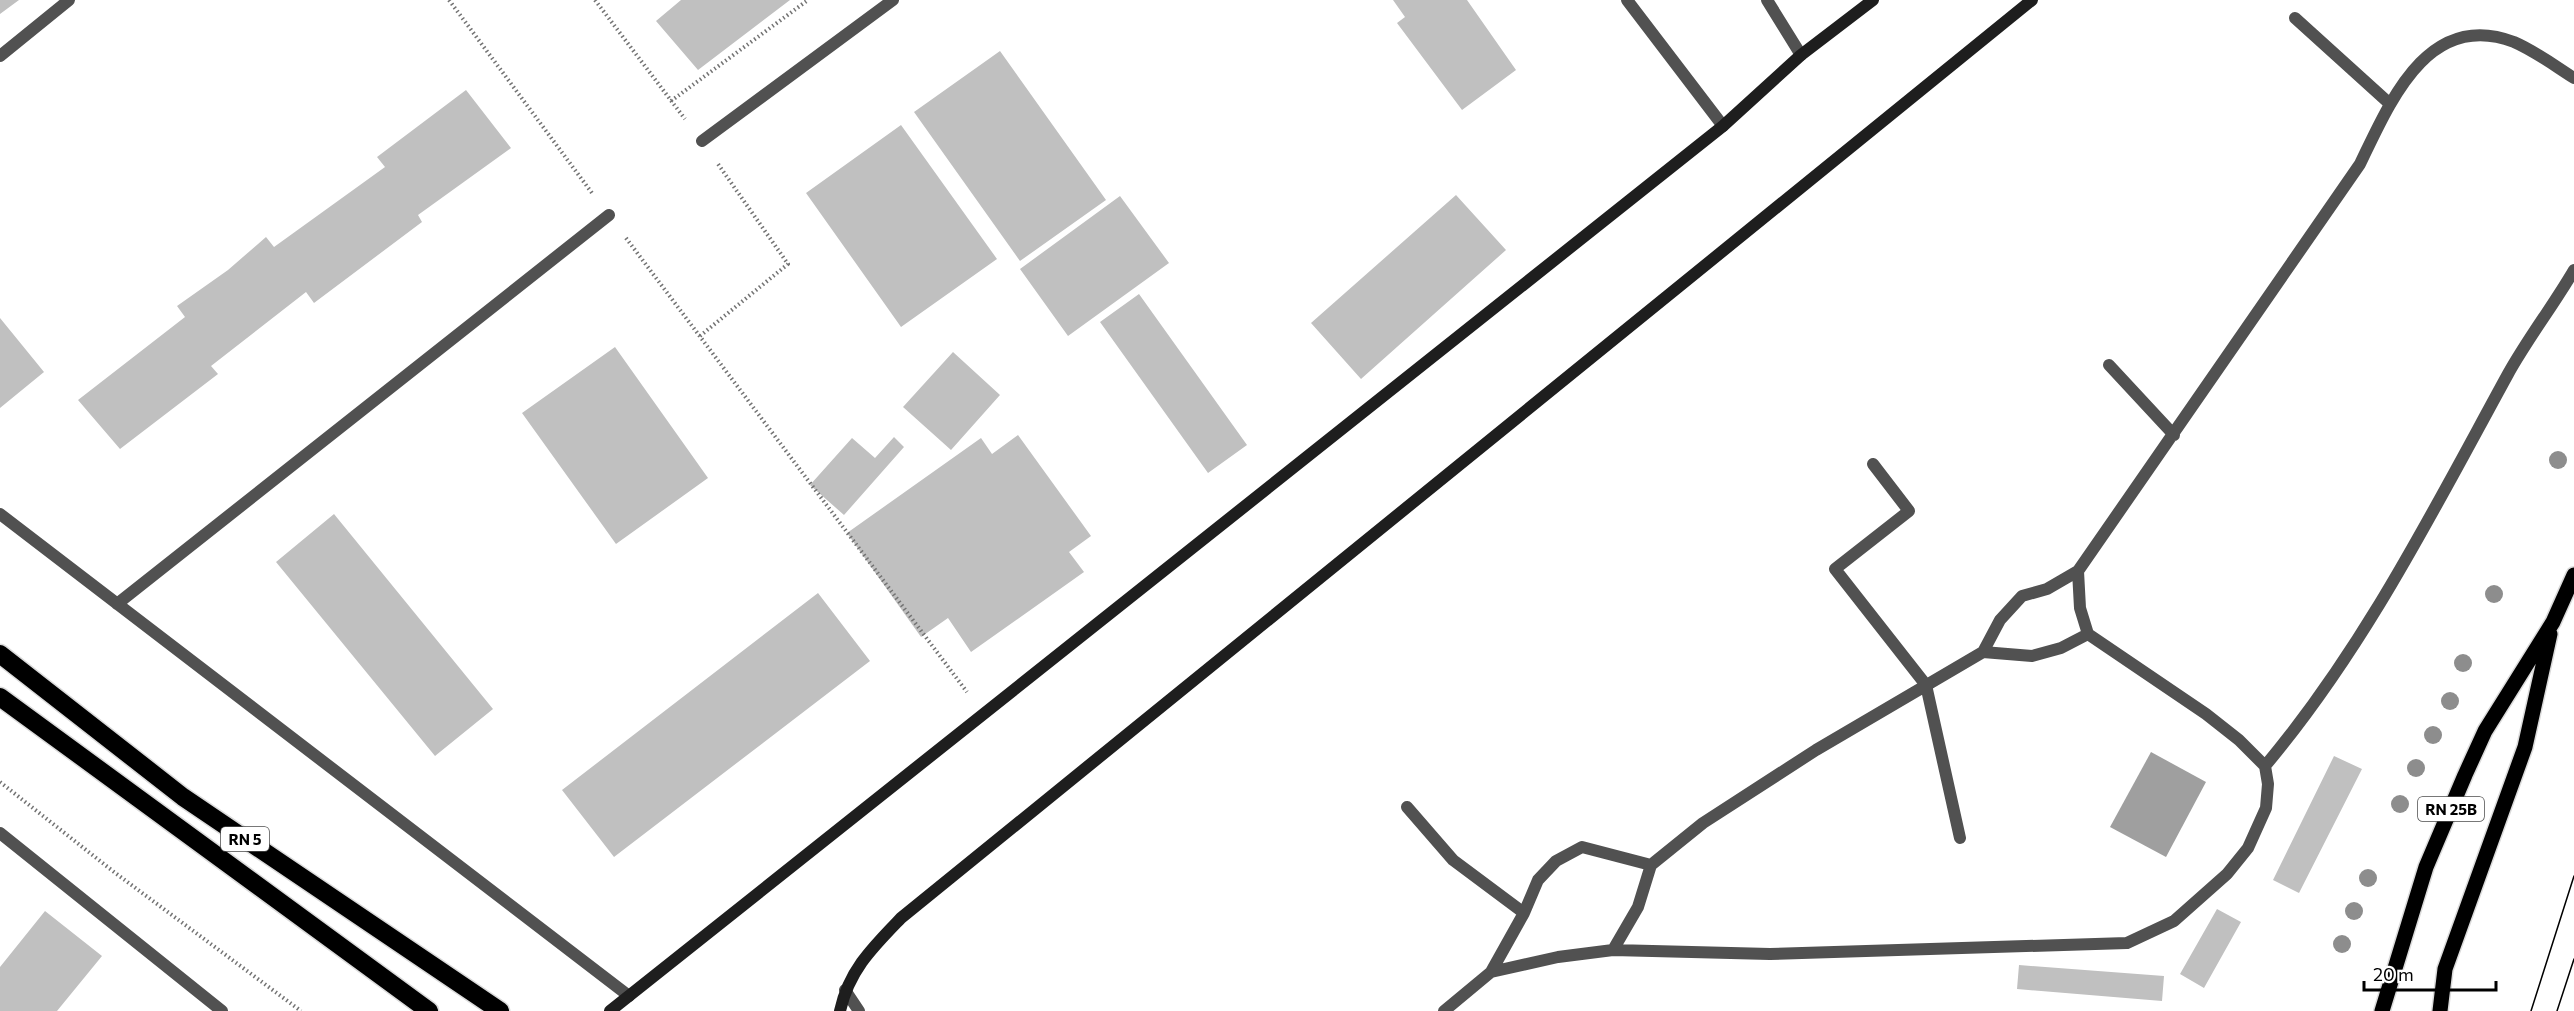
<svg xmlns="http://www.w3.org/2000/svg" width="2574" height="1011" viewBox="0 0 2574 1011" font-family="Commissioner,sans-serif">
<rect width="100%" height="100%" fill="#fff"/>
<!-- water -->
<path fill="#9f9f9f" d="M 2151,752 L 2206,782 L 2166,857 L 2110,827 Z"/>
<!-- building -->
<path fill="#c0c0c0" d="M 0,0 L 19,0 L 0,14 Z
M 681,0 L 790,0 L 698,70 L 656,21 Z
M 1393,0 L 1467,0 L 1516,70 L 1462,110 L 1397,23 L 1405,17 Z
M 1000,51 L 1106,200 L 1020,261 L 914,112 Z
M 466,90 L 511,148 L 418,215 L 422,222 L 314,303 L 306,292 L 211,366 L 218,374 L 120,449 L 78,400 L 185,317 L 177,306 L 228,270 L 266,237 L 274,247 L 385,167 L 377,157 Z
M 901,125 L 997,259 L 901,327 L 806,193 Z
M 1456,195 L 1506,250 L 1361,379 L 1311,323 Z
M 1120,196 L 1169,263 L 1068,336 L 1020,269 Z
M 1139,294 L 1247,445 L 1208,473 L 1100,322 Z
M 0,318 L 44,372 L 0,408 Z
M 615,347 L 708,478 L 616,544 L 522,413 Z
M 953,352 L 1000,395 L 951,450 L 903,407 Z
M 1018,435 L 1091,536 L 1069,552 L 1084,572 L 971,652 L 948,618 L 921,637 L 847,533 L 981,438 L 992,454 Z
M 894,437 L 904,447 L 844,515 L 810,485 L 852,438 L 875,458 Z
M 334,514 L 493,709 L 435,756 L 276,562 Z
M 818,593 L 870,661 L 614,857 L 562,790 Z
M 2334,756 L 2362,769 L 2299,893 L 2273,880 Z
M 2217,909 L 2241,922 L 2204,988 L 2180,974 Z
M 45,911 L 102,956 L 57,1011 L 0,1011 L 0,967 Z
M 2019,965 L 2164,976 L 2162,1001 L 2017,989 Z"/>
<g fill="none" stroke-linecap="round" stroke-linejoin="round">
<!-- primary casing -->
<g stroke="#dbdbdb" stroke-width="18">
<path id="primary" d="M 2382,1011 L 2426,867 L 2465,775 L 2485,731 L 2553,622 L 2574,575
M 2440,1011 L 2445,969 L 2525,747 L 2550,634"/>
</g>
<!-- highway casing -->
<g stroke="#dbdbdb" stroke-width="21">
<path id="highway" d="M 0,654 L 183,797 L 500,1011
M 0,697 L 429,1011"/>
</g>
<!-- path -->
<path stroke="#737373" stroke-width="4" stroke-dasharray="1.5 3" stroke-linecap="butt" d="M 449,0 L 592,193
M 595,0 L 685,119
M 671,101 L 808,0
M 626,238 L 967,692
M 700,336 L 788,264 L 718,164
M 0,782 L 114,872 L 301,1011"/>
<!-- lane -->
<path stroke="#515151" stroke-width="12" d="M 1767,0 L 1801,55"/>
<!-- street -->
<path stroke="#515151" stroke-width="12" d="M 1627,0 L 1723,126
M 2295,18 L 2390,104
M 0,56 L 69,0
M 702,141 L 893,0
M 2109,365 L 2174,435
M 1873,464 L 1909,511 L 1835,569 L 1926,685 L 1960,838
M 0,514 L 629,996
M 117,604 L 609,215
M 1983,652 L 2000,620 L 2022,596 L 2047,589 L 2078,571 L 2360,164 C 2390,102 2428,9 2514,42 C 2535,51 2555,66 2574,78
M 2265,766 C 2365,647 2434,509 2508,374 C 2528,338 2553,306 2574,270
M 1407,807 L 1453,860 L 1524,913
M 0,833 L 222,1011
M 1651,865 L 1638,907 L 1613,950 L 1770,954 L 2127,943 L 2174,921 L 2227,874 L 2248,848 L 2266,808 L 2268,784 L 2265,766 L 2239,740 L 2206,714 L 2088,634 L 2080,608 L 2078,571
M 1491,972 L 1524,913 L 1538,880 L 1556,861 L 1582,847 L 1651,865 L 1703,823 L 1816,750 L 1983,652 L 2032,656 L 2061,648 L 2088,634
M 845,990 L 859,1011
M 1444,1011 L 1491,972 L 1558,957 L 1613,950"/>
<!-- secondary -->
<path stroke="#1e1e1e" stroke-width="12" d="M 610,1011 L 1723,126 L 1801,55 L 1873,0
M 840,1011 C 849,970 873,947 901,918 L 2032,0"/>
<!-- primary -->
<use href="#primary" stroke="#000" stroke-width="15"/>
<!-- highway -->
<use href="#highway" stroke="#000" stroke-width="18"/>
<!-- tram -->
<path stroke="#000" stroke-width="1.5" d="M 2531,1011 L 2574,876
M 2557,1011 L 2574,959"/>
</g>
<!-- trees -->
<g fill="#8d8d8d">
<circle cx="2558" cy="460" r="9"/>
<circle cx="2494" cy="594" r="9"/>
<circle cx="2463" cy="663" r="9"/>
<circle cx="2450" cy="701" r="9"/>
<circle cx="2433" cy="735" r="9"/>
<circle cx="2416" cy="768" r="9"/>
<circle cx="2400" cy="804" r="9"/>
<circle cx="2368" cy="878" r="9"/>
<circle cx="2354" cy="911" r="9"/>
<circle cx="2342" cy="944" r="9"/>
</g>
<g text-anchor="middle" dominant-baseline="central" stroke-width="5" stroke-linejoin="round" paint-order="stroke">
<!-- shield labels -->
<g fill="#fff" stroke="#4c4c4c" stroke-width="1.5">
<rect x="2418" y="797" width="66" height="24" rx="4.5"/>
<rect x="221" y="827" width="48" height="24" rx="4.5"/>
</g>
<g font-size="15" font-weight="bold" fill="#000">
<text x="2451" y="809">RN 25B</text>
<text x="245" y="839">RN 5</text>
</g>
</g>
<!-- scale -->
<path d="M2364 981v9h132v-9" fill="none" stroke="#000000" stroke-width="3"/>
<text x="2373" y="981" font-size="18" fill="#000000" stroke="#ffffff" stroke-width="4.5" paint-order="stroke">20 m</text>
</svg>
